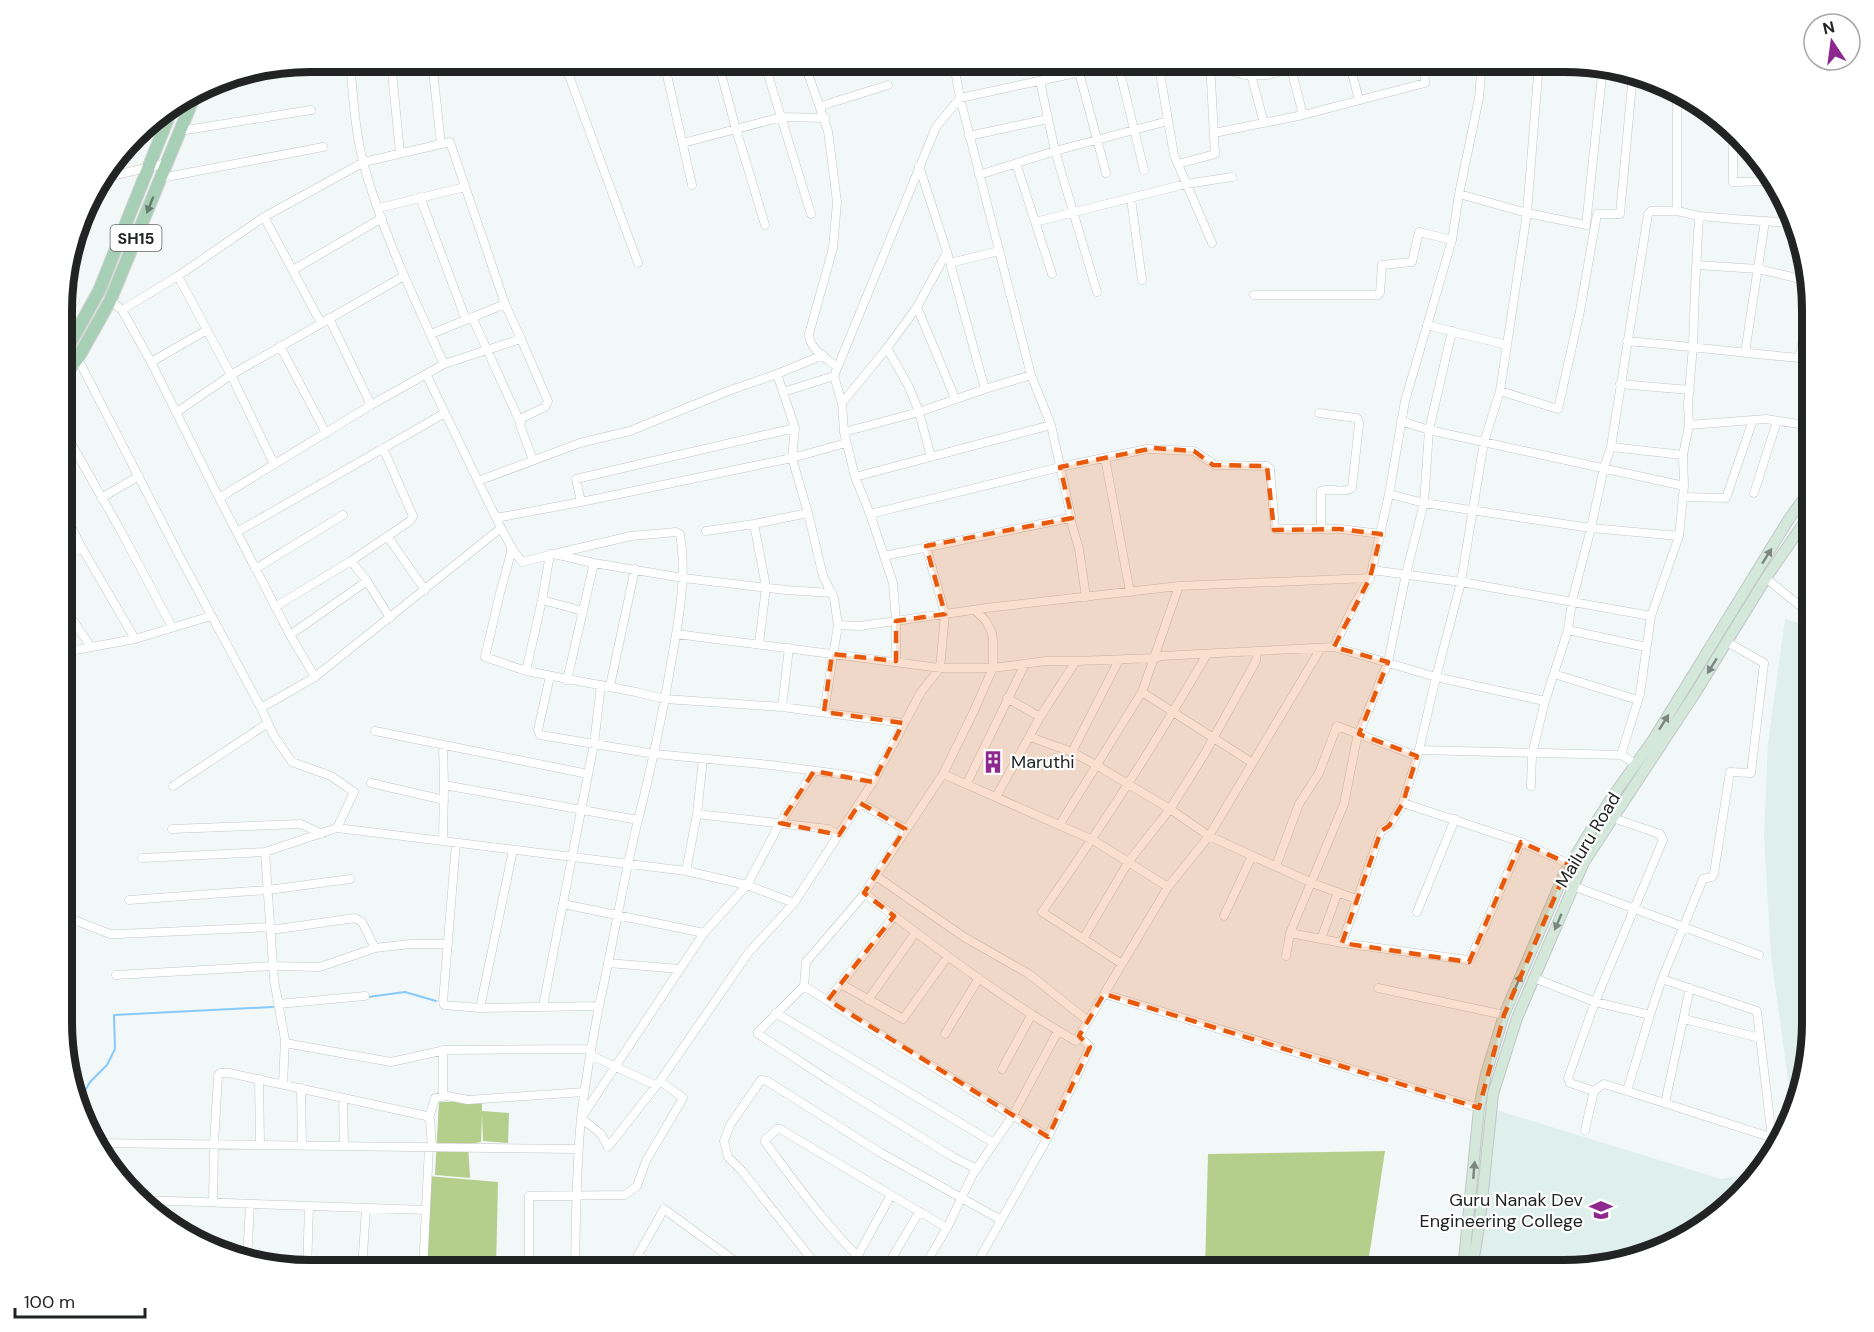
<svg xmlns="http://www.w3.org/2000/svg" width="1874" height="1332" viewBox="0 0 1874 1332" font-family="'DM Sans',sans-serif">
<rect width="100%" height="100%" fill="#f2f8f7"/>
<!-- built -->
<path fill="#dfefec" d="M 1785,619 L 1812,627 L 1812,1038 L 1799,1102 L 1793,1115 L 1771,956 L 1764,834 L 1768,743 Z
M 1496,1110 L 1721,1179 L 1762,1172 L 1674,1245 L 1565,1270 L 1477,1270 Z"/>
<!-- green -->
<path fill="#b4cf8b" d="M 482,1101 L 482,1111 L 509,1113 L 508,1143 L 483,1141 L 482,1113 L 481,1142 L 468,1144 L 470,1178 L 435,1175 L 439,1102 Z
M 1385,1151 L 1367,1270 L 1205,1270 L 1208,1154 Z
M 428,1176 L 498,1182 L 496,1270 L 423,1270 Z"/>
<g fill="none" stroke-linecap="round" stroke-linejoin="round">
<!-- stream -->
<path stroke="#86c9fa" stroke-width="2" d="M 368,997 L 405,992 L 436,1001
M 79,1101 L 90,1082 L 107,1065 L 115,1049 L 114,1015 L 273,1007"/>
<!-- street casing -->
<g stroke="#c1c7c6" stroke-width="9">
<path id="street" d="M 391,62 L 400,153
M 564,62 L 638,263
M 664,62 L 692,185
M 718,62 L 736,129 L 765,225
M 764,62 L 811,214
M 804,62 L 828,131 L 837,202 L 833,248 L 809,334 C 809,349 826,358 837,367
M 1158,62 L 1174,155 L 1212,243
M 1256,62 L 1260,75
M 1349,62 L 1359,100
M 1118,64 L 1144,170
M 1159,64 L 1211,66 L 1245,75 L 1268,75 L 1310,62
M 1291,68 L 1303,115 L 1425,83 L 1424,62
M 1079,72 L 1106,173
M 1251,75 L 1264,123
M 1040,81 L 1055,151 L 1097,292
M 821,106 L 888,85
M 180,131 L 311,110
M 1214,133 L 1303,115
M 1733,134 L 1733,182 L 1771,181
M 969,136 L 1048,119
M 683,143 L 782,117 L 825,118
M 441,144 L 450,142 L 505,304 L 521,339 L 444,364
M 1016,163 L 1052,274
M 1178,164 L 1215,154 L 1210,62
M 919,166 L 947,252
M 979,175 L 1055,151 L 1168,121
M 103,178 L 167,163
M 161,178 L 323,147
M 1459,194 L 1479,98 L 1482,62
M 420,197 L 466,320
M 1131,199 L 1142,280
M 379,208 L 465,187
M 1677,211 L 1677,92
M 264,217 L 321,323
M 1035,222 L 1186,184 L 1232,177
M 950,263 L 999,251
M 1697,265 L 1758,269 L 1809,281
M 293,270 L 382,218
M 178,276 L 231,375 L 274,464
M 1254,295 L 1378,295 L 1380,293 L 1382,265 L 1412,262 L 1419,232 L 1452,240
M 64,296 L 75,301
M 109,299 L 122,310 L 151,362 L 219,498 L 371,405 L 444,364 C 414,298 382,232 363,162 C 355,130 353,95 350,62
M 917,307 L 955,398
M 122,310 L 178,276 L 264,217 L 364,162 L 441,144 L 432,62
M 472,317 L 520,422
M 329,318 L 371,405
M 1427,325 L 1507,345
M 431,334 L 505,304
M 521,339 L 548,401 L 545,407 L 522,418 L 520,425 L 533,460
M 1627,341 C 1689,346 1750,354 1812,359
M 280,346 L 326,433
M 887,348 L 909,387 L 919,412 L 931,457
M 1745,353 L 1765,221
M 77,357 L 180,557 L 261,708 L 315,677 L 501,528 L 426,374
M 1799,358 L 1812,300
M 151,362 L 207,330
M 777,374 L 823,355
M 834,376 L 936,127 L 960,98 L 955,70 L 956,62
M 1620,384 L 1690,390
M 1500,391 L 1558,409 L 1580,311 L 1597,214 L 1620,214 L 1633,73
M 783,392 L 834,376 L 842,403 L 844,432 L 855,477 L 870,514 L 893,583 L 896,621 L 896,661
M 842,403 L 887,348 L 917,307 L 947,252 L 985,389 L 1031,375
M 177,412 L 231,375 L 404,276
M 1319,413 L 1356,418 L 1358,419 L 1359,424 L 1352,488 C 1343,494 1330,487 1321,491 L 1321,529
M 1401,421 L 1429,430 L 1684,486
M 1689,425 L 1766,419 L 1812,426
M 64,431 L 122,533 L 172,627
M 844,432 L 919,412 L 985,389
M 1611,447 L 1683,455
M 1105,458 L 1130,592
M 855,477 L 1051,425
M 478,481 L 580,443 L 630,431 L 728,391 L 777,374 L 795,428
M 1754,493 L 1777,421
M 1389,494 L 1424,503 L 1591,528 L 1679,536
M 1683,497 L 1726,498 L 1753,420
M 101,498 L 139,476
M 219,498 L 290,635 L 315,677
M 581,502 L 792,458 L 846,443
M 64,513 L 82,548 L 135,639
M 870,514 L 1060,467 L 1147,449 L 1194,451 L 1215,465 L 1267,466 L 1270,469 L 1275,529 L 1340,529 L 1381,534
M 496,518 L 581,502 L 576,479 L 795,428 L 792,458 L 808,513 L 823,576 L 834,598 L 838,625 L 824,712
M 754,524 L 766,587 L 759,644
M 501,528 L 511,546 L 511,553 L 500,593 L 485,657 L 526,671 L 636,692 L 665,699 L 782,707 L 903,723
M 1798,530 L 1812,542
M 706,531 L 754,524 L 808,513
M 237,532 L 445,413
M 387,536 L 425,590
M 926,546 L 945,614 L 986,608 L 1179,586 L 1370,578
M 512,549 L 522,562 L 554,554 L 594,563 L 683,578 L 786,590 L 832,593
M 554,554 L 631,536 L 676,532 L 680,534 C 687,575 679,618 672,658 C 663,712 652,766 638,820
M 64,556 L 82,548
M 884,556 L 1070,518
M 351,561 L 410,521 L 413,516 L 383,448
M 255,569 L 343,515
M 1372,570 L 1461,582 L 1651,616
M 1766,578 L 1812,616
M 1086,597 L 1079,549 L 1070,518 L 1071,516 L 1051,425 L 1031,375 L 960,98 L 1127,62
M 542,600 L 583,611
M 64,607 L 91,647
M 275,607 L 351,561 L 367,581 L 390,618
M 975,610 L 986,621 L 992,633 L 993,640 L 993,668 L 973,713 L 943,774 L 861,898 L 806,962 L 804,986 L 758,1032 L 758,1034 L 830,1081 L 953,1157 L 977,1169
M 1568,630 L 1646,647
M 676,634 L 940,668 L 993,668 L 1046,661 L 1076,661
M 290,635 L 367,581
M 1334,647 L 1354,605 L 1370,578 L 1389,494 L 1405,401 L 1452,240 L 1459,194 L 1527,213 L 1586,225 L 1603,66
M 64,652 L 135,639 L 211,616
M 526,671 L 542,600 L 550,554
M 1554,674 L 1638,700
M 550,676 L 538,730 L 540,735 L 655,754 L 771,765 L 862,777 L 873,782 L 921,692 L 940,668 L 945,614 L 860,626 L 838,625
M 567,680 L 594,563
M 610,686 L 635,569
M 1142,692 L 1251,762
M 1007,698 L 1040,717
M 782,707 L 789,648
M 261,708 L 274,736 L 292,762 L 331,776 L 354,792 L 337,828
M 375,731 L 588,774
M 1030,737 L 1072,752 L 1096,765 L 1170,809 L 1209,836 L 1312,883 L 1356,899
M 1419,750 L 1621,755
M 1072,752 L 1119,660
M 1636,764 L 1621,755 L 1640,694 L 1651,616 L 1679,536 L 1684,486 L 1683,455 L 1689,425 L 1688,404 L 1693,346 L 1695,288 L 1699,216
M 814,771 L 780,823 L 747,885 L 704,933 L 581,1118 L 601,1134 L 608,1147 L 660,1081 L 749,952 L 794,903 L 873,782
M 943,774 L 1093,840 L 1168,887
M 371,783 L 444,800
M 967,783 L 1025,664
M 444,785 L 638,820 C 623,881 613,944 599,1006 L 480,1008 L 444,1005 L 443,1001 L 456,843
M 173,786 L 268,723
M 1531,786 L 1532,754 L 1545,701 L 1568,630 L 1572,601 L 1591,528 L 1604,467 L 1611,447 L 1648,214 L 1651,211 L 1677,211 L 1699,216 L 1734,219 L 1793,223
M 996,797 L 1040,717 L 1076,661 L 1155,658 L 1161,656 L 1334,647 L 1436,677 L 1545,701
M 860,803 L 905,829
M 1403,803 L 1521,842 L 1569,864
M 697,814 L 829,829 L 839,835
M 1060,824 L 1142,692 L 1179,586
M 172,829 L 301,824 L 322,834
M 443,841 L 444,785 L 443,745
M 142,858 L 265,852
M 1276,866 L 1299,804 L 1319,773 L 1337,726 L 1417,756
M 686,871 L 697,814 L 703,759
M 876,876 L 964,937 L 1029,974 L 1088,1021
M 1573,886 L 1759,955
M 864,893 C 931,944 1003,1000 1076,1041 L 1168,887 L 1209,836 L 1321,648
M 129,900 L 268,890 L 350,879
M 563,904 L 704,933
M 1417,912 L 1455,819
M 64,916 L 110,934 L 119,934 L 271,927
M 1224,916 L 1252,856
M 271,930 L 355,918 L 362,922 L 375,948
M 1290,933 L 1342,943 L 1467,960 L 1471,958 L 1521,842
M 1083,939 L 1129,861 L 1170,809 L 1204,755 L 1256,661 L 1257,652
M 1321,939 L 1338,892
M 1342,943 L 1381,831 L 1389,826 L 1403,803 L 1419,750 L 1436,677 L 1461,582 L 1484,442 L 1500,391 L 1527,213 L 1539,62
M 1286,956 L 1290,933 L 1344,804 L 1357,738 L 1388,662 L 1406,574 L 1424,503 L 1429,430 L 1452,331
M 608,963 L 680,969
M 1122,964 L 1042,912 C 1100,829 1156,743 1207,654
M 116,975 L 273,966 L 320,967 L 375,948 L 410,944 L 448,944
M 1534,978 L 1595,1002 L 1650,1015 L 1662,979 L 1703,879 L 1712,877 L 1714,873 L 1730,772 L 1751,773 L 1764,663 L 1727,642
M 1662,979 L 1757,1011 L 1772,1138
M 841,984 L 903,1019 L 948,956
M 804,986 L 901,1047 L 1048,1137
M 1378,988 L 1504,1015
M 1104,994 L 1479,1108
M 828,1000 L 894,916
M 868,1000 L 916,932
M 278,1004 L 365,996
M 543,1006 L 594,744 L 601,685
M 480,1008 L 513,850
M 776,1013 L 994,1143
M 1684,1019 L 1760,1038
M 945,1034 L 979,978
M 285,1043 L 391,1062 L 445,1050 L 591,1049
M 443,1050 L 443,1096
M 590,1055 L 655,1085
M 1002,1069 L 1032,1014
M 259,1079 L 260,1144
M 283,1084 L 285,1040 L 274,980 L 265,852 L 337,828 L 686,871 L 747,885 L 794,903
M 301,1088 L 302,1145
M 1594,1091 L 1604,1084 L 1627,1091 L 1650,1015
M 1627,1091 L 1779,1140
M 343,1098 L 344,1146
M 1665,1103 L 1690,988
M 429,1118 L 435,1098 L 447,1096 L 468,1100 L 584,1092
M 1585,1130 L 1594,1091 L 1570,1083 L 1568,1078 L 1595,1002 L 1663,840 L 1660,834 L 1613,818
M 93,1143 L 578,1149
M 142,1200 L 426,1210
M 213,1202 L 214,1144 L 218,1076 L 220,1073 L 229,1073 L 426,1116 L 430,1120 L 432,1147
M 857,1257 L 891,1195
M 247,1261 L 250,1204
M 307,1270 L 309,1206
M 362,1270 L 366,1208
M 423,1270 L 429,1147
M 529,1270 L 529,1196 L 625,1195 L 637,1186 L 646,1161 L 683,1098 L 660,1081
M 575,1270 C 576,1220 576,1169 581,1119 C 585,1081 592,1043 599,1006
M 637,1270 L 638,1255
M 658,1270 L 638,1255 L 664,1209 L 747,1270
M 820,1270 L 742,1171 L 728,1157 L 724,1141 L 730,1125 L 761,1080 L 767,1081 L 881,1153 L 1001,1220
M 872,1270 C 831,1233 798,1186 765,1142 L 765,1140 L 777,1129 L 780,1129 L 947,1228
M 885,1270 L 919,1212
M 922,1270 L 947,1228 L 973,1174 L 1013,1115 L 1058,1031
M 973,1270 L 1048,1137 L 1090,1047 L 1079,1036"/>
</g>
<!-- secondary casing -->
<g stroke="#c1c7c6" stroke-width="12">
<path id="secondary" d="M 1463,1270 L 1479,1108 L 1486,1074 L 1504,1015 L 1565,872 L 1610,800 L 1653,740 L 1789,519 L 1812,487
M 1472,1270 L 1480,1220 L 1493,1094 L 1517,1018 L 1584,862 L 1694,695 L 1766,578 L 1812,511"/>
</g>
<!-- primary casing -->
<g stroke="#d3d3d3" stroke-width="14">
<path id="primary" d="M 64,354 L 99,291 L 173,106
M 64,376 L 78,358 L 110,301 L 196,92"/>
</g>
<!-- street -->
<use href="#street" stroke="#fff" stroke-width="8"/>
<!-- secondary -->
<use href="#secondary" stroke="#d3e7da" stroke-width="10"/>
<!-- primary -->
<use href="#primary" stroke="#a7cfb5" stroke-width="12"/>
</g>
<!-- one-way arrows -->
<defs><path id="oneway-solid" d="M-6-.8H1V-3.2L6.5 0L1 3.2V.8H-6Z" transform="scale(1.5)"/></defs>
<use fill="#647a6c" href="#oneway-solid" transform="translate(150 205) rotate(112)"/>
<g fill="#7a867f">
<use href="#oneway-solid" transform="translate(1767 556) rotate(-58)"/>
<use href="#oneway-solid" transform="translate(1712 666) rotate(122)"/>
<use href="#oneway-solid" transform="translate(1664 722) rotate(-58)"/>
<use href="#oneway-solid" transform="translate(1558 922) rotate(113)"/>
<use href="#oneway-solid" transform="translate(1518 982) rotate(-67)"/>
<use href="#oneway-solid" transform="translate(1474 1170) rotate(-85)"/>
</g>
<!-- marked area -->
<path fill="#e8590c" fill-opacity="0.2" stroke="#e8590c" stroke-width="4.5" stroke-dasharray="12 8" stroke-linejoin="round" d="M 1154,448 L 1194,451 L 1213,465 L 1267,466 L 1274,530 L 1340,529 L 1381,534 L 1370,578 L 1334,647 L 1388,662 L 1359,734 L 1417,756 L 1403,803 L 1389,826 L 1381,831 L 1342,943 L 1469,962 L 1521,842 L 1569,864 L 1504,1015 L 1479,1108 L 1104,994 L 1079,1036 L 1090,1047 L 1048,1137 L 828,1000 L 894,916 L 864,893 L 905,829 L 860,803 L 839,835 L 780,823 L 814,771 L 873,782 L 903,723 L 824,712 L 832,654 L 896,661 L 896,621 L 945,614 L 926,546 L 1072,518 L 1060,467 Z"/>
<!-- icons -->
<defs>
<g id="building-bare" transform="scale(1.8)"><path d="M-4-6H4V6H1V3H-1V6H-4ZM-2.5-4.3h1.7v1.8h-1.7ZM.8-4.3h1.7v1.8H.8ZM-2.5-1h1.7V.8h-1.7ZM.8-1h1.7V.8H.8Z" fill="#8d288f" stroke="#fff" stroke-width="2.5" paint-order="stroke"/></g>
<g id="university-bare" transform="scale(1.8)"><path d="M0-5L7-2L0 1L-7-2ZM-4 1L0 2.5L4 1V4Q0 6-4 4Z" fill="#8d288f" stroke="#fff" stroke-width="2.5" paint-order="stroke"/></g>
</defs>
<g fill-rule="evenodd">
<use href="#building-bare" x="993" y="762"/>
<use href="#university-bare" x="1601" y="1210"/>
</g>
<g text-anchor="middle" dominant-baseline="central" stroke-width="4.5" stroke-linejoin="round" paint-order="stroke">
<!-- shield labels -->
<rect fill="#fff" stroke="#646666" stroke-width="1.5" x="110.5" y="225" width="51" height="26" rx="4.5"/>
<g font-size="16" font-weight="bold" fill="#222424">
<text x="136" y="238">SH15</text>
</g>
<!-- poi labels -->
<g font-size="18" fill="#222424" stroke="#fff" text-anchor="start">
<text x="1011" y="762">Maruthi</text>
<text x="1583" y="1200" text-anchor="end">Guru Nanak Dev<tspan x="1583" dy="21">Engineering College</tspan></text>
</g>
<!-- street labels -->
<g font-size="18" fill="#222424" stroke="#fff">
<text transform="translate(1588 840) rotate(-59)">Mailuru Road</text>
</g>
</g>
<!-- crop -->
<path d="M0 0H1874V1332H0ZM310 72H1564A238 238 0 0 1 1802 310V1022A238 238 0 0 1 1564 1260H310A238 238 0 0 1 72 1022V310A238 238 0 0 1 310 72Z" fill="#fff" fill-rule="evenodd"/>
<path fill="none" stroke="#222424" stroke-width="8" d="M310 72H1564A238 238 0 0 1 1802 310V1022A238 238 0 0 1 1564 1260H310A238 238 0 0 1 72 1022V310A238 238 0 0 1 310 72Z"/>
<!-- north arrow -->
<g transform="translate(1832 42) rotate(347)"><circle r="28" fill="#ffffff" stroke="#a7a7a7" stroke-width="1.5"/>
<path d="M0-4.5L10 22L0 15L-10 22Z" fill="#8d288f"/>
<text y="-9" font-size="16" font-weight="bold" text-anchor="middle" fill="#222424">N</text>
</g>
<!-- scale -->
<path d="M15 1308v9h130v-9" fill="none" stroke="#222424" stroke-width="3"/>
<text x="24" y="1308" font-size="18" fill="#222424" stroke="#ffffff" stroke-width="4.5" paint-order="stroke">100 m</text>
</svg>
